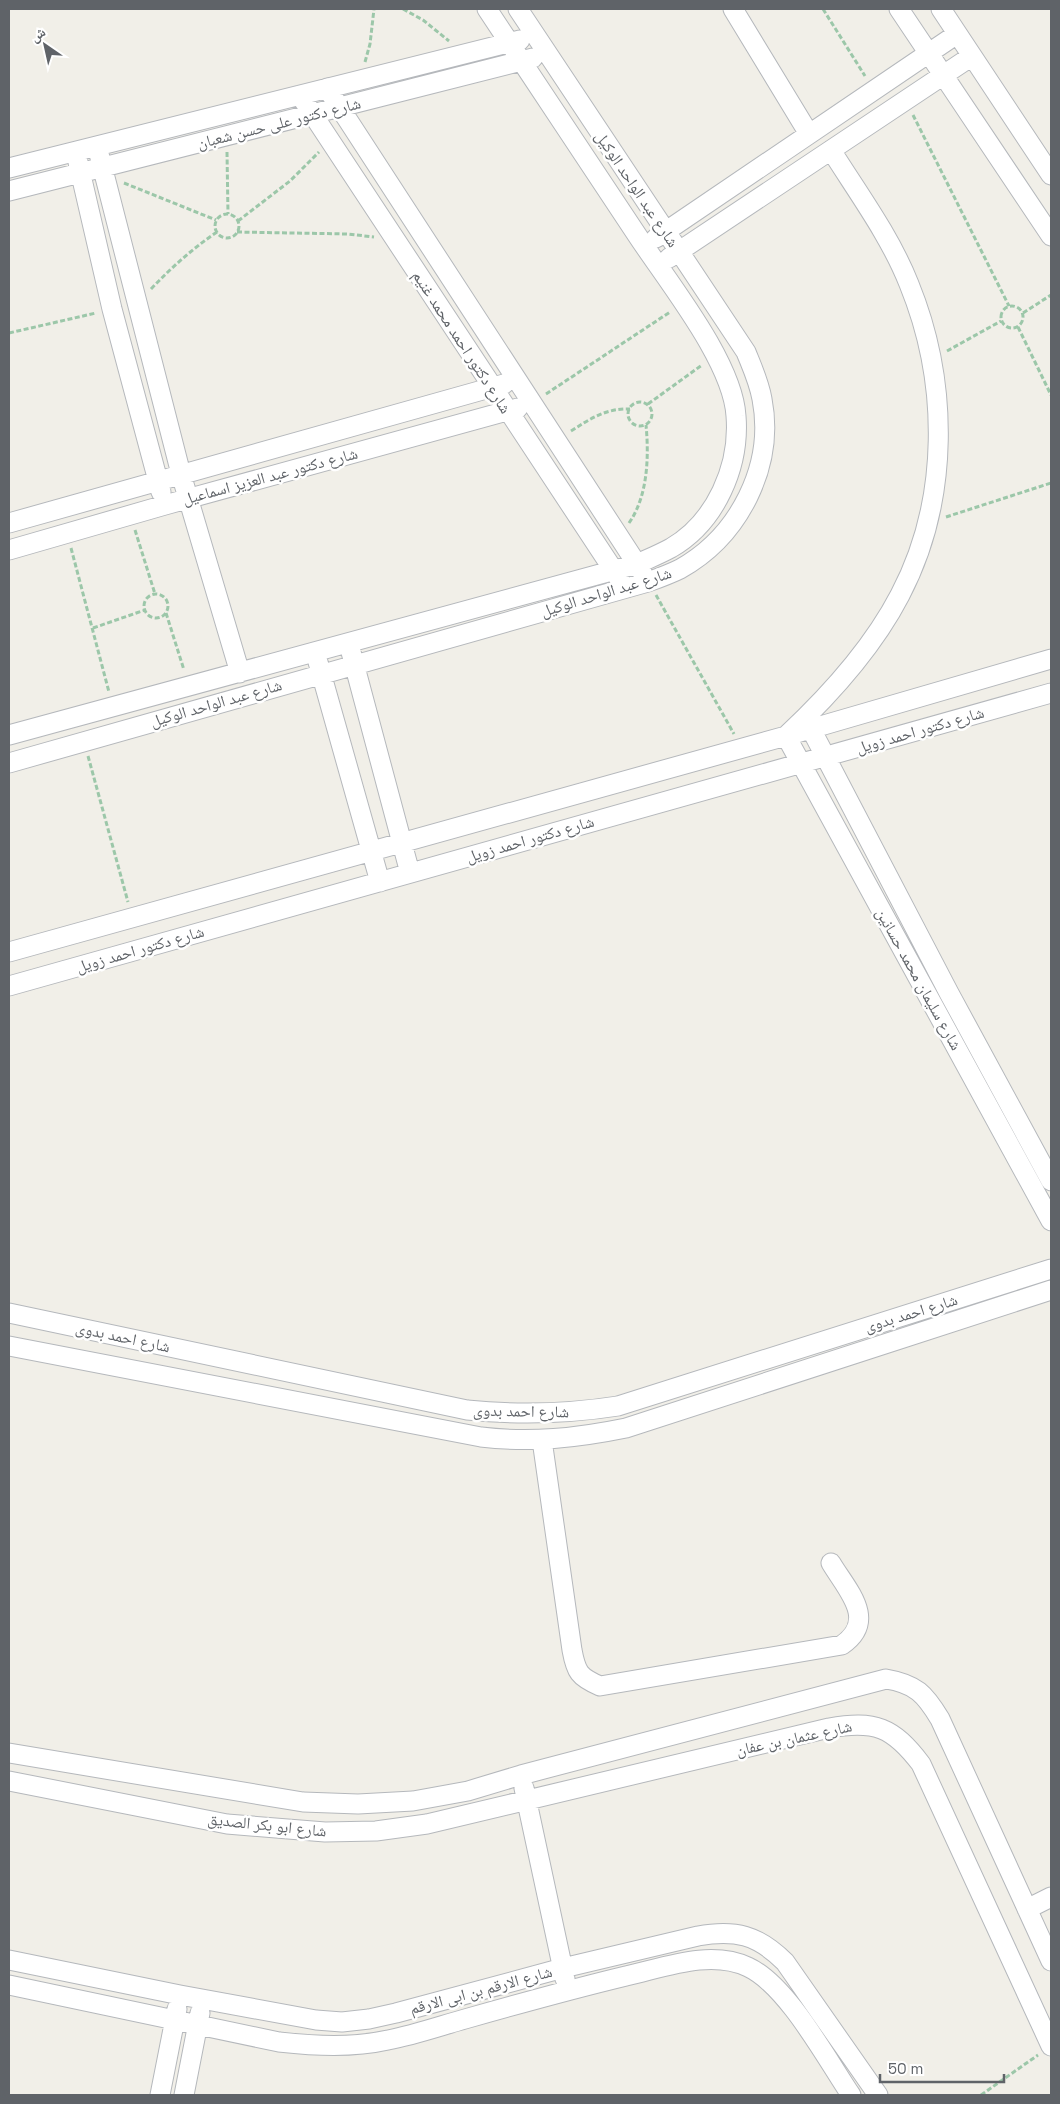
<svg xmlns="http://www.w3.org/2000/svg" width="1060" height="2104" viewBox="0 0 1060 2104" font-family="'Space Grotesk','Noto Naskh Arabic',sans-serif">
<rect width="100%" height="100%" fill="#f1efe8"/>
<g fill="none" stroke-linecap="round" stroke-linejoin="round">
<!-- minor casing -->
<g stroke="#b5b8bc" stroke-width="21">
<path id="minor" d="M 733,9 L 809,134
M 899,9 L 1051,236
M 941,9 L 1051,175
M 327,88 L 642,572
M 300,95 L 620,580
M 97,146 L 181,474 L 240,673
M 831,150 C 858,193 890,236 909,284 C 949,382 950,500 900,595 C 872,649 830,695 786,736 L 1051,1221
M 78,162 L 112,309 L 161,492
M 9,168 L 520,40
M 9,191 L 533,58
M 656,238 L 957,34
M 669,258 L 972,56
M 9,523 L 504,384
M 9,550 L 165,505 L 518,408
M 351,652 L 410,873
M 318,662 L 380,882
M 811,729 L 949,993 L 1051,1181
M 9,735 L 637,564 C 648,559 660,554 671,548 C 716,522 740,466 736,416 C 733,362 668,282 637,235 C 587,160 537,84 487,9
M 9,763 L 648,582 C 659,578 670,574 680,569 C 739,536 775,466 762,399 C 759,382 752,367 746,352 L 518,9
M 9,952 L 786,736 L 1051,659
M 9,986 L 1051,693
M 9,1313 L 467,1410 C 519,1415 567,1414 618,1406 L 1051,1269
M 9,1346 L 481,1437 C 531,1443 577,1438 626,1428 L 1051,1290
M 542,1440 L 572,1650 C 576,1672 579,1677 600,1686 L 842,1645 C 878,1620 847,1590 831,1563
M 9,1753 L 303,1802 L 358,1804 L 413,1801 L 468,1791 L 521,1775 L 886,1679 C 916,1684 925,1694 940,1719 L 1051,1961
M 9,1781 L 227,1824 L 325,1832 L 376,1831 L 427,1824 L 829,1728 C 875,1720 893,1727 921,1764 L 1051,2046
M 524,1788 L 565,1979
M 1027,1909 L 1051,1897
M 9,1960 L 180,1995 L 316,2020 L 342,2022 L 369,2019 L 396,2013 L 563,1968 L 698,1936 C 735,1929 758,1935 785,1962 L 878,2095
M 9,1985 L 279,2042 C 316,2046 352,2048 388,2040 C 414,2035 440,2026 465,2019 C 518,2004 572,1989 626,1976 C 663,1968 710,1949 748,1967 C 787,1985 826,2058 851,2095
M 160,2095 L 177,2009
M 184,2095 L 200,2013"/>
</g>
<!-- path -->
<path stroke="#9cc7a9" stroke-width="3" stroke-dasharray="5 2.5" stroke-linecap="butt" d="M 403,9 L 423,20 L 449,41
M 823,9 L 865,76
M 365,62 L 370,44 L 374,9
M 913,115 L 1009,306
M 227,152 L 228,214
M 124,183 L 216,220
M215 226a12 12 0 1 1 24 0a12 12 0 1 1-24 0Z
M 238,221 L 290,181 L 319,152
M 237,232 L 348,234 L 374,237
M 151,289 C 172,267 192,249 217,232
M1001 317a11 11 0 1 1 22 0a11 11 0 1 1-22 0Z
M 1023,313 L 1051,295
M 1018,327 L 1051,395
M 9,333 L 96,313
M 947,351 L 1001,321
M 546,394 L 670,312
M628 414a12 12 0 1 1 24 0a12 12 0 1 1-24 0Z
M 648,404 L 702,365
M 571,431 C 590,419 606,408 630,409
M 946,517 L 1051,483
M 629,523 C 648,496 649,456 646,425
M 135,530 L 155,594
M 71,548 L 109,692
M144 606a12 12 0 1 1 24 0a12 12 0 1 1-24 0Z
M 656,595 L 734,734
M 166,613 L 184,670
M 93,628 L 145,610
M 88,756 L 128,902
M 981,2095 L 1038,2055"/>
<!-- minor -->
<use href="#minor" stroke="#fff" stroke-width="19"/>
</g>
<g text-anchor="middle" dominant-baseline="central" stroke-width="5" stroke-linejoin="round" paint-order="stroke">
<!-- street labels -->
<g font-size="16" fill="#5f6368" stroke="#fff">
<text transform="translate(279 123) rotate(-14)">شارع دكتور على حسن شعبان</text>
<text transform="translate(637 189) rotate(56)">شارع عبد الواحد الوكيل</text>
<text transform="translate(462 342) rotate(57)">شارع دكتور احمد محمد غنيم</text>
<text transform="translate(270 476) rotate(-15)">شارع دكتور عبد العزيز اسماعيل</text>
<text transform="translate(606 592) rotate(-17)">شارع عبد الواحد الوكيل</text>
<text transform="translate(216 703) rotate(-16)">شارع عبد الواحد الوكيل</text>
<text transform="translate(920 730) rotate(-16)">شارع دكتور احمد زويل</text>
<text transform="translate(530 839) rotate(-16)">شارع دكتور احمد زويل</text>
<text transform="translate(140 949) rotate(-16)">شارع دكتور احمد زويل</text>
<text transform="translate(919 979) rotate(61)">شارع سليمان محمد حسانين</text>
<text transform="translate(911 1313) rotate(-17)">شارع احمد بدوى</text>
<text transform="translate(123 1337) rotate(12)">شارع احمد بدوى</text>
<text transform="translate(521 1411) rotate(1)">شارع احمد بدوى</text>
<text transform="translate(794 1738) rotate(-12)">شارع عثمان بن عفان</text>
<text transform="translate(267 1825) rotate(6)">شارع ابو بكر الصديق</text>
<text transform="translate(481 1990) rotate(-15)">شارع الارقم بن ابى الارقم</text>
</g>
</g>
<!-- border -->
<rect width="1060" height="2104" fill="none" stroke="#5f6368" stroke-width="20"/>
<!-- north arrow -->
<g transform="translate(45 45) rotate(326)" stroke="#ffffff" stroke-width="4" paint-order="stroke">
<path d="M0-4L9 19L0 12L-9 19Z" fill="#5f6368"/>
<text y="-8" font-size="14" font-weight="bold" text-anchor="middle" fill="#5f6368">ش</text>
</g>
<!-- scale -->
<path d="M880 2074v8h124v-8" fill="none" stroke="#5f6368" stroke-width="2.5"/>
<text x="888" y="2074" font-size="15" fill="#5f6368" stroke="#ffffff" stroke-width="4" paint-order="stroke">50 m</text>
</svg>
